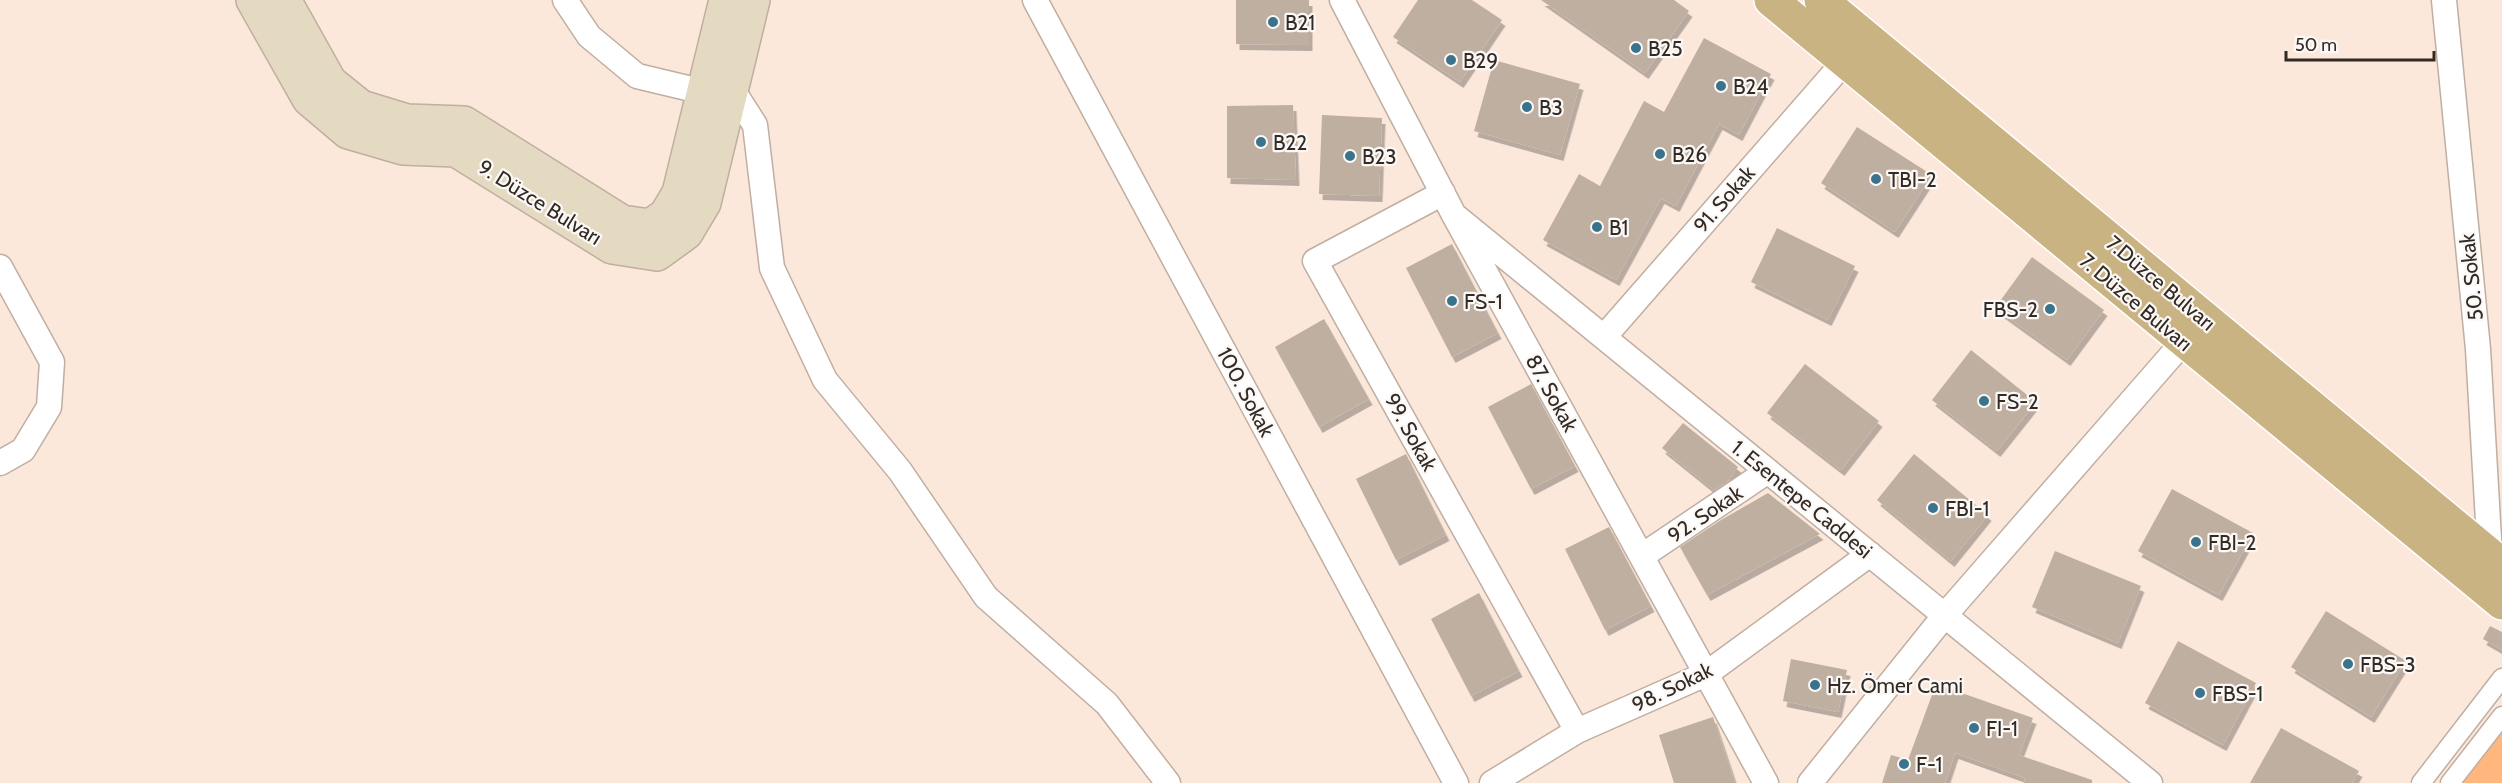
<svg xmlns="http://www.w3.org/2000/svg" width="2502" height="783" viewBox="0 0 2502 783" font-family="Cabin,sans-serif">
<defs>
<filter id="shadow"><feDropShadow dx="3.5" dy="6" stdDeviation="0" flood-color="#0004"/></filter>
</defs>
<rect width="100%" height="100%" fill="#fbe8da"/>
<!-- green -->
<path fill="#ffb77e" d="M 2502,727 L 2502,783 L 2458,783 Z"/>
<!-- building -->
<path fill="#bfafa0" filter="url(#shadow)" d="M 1236,0 L 1309,0 L 1309,45 L 1236,44 Z
M 1418,0 L 1472,0 L 1502,20 L 1460,82 L 1393,37 Z
M 1541,0 L 1674,0 L 1689,11 L 1645,73 Z
M 1704,38 L 1771,74 L 1739,135 L 1719,124 L 1676,206 L 1661,198 L 1616,280 L 1543,240 L 1579,174 L 1600,186 L 1644,101 L 1664,112 Z
M 1494,60 L 1580,84 L 1560,155 L 1474,131 Z
M 1293,105 L 1296,180 L 1227,178 L 1227,106 Z
M 1322,115 L 1382,118 L 1379,196 L 1319,194 Z
M 1857,127 L 1932,175 L 1895,232 L 1821,183 Z
M 1777,228 L 1855,266 L 1828,320 L 1751,282 Z
M 1452,244 L 1498,333 L 1452,357 L 1406,268 Z
M 2032,257 L 2104,310 L 2067,360 L 1995,308 Z
M 1324,319 L 1369,399 L 1319,427 L 1275,347 Z
M 1971,350 L 2036,402 L 1997,451 L 1932,400 Z
M 1805,364 L 1879,421 L 1841,470 L 1767,413 Z
M 1531,384 L 1575,466 L 1531,489 L 1488,407 Z
M 1683,423 L 1738,467 L 1727,482 L 1714,490 L 1662,448 Z
M 1406,454 L 1446,535 L 1396,560 L 1356,479 Z
M 1914,454 L 1988,515 L 1951,561 L 1877,500 Z
M 2172,489 L 2253,533 L 2219,595 L 2138,551 Z
M 1768,493 L 1820,534 L 1707,595 L 1680,547 L 1721,520 Z
M 1609,527 L 1651,606 L 1605,630 L 1565,549 Z
M 2055,551 L 2141,586 L 2118,643 L 2032,607 Z
M 1479,593 L 1519,671 L 1471,696 L 1431,619 Z
M 2326,611 L 2406,661 L 2371,717 L 2291,667 Z
M 2490,626 L 2502,632 L 2502,650 L 2483,639 Z
M 2178,641 L 2256,683 L 2223,745 L 2145,703 Z
M 1791,659 L 1847,670 L 1838,712 L 1783,701 Z
M 1936,684 L 2033,718 L 2019,755 L 2092,780 L 2092,783 L 2024,783 L 2025,778 L 1955,753 L 1945,783 L 1882,783 L 1891,755 L 1908,760 Z
M 1713,717 L 1735,783 L 1674,783 L 1659,735 Z
M 2281,728 L 2359,771 L 2352,783 L 2250,783 Z"/>
<g fill="none" stroke-linecap="round" stroke-linejoin="round">
<!-- pedestrian casing -->
<g stroke="#c0aea1" stroke-width="21">
<path id="pedestrian" d="M 2421,783 L 2502,678
M 2450,783 L 2502,716"/>
</g>
<!-- minor casing -->
<g stroke="#c0aea1" stroke-width="27">
<path id="minor" d="M 565,0 L 589,36 L 637,76 L 704,92 L 732,89 L 755,125 L 772,268 L 825,380 L 900,471 L 986,597 L 1107,704 L 1168,783
M 1035,0 L 1456,783
M 1342,0 L 1454,215 L 1766,783
M 2444,0 L 2478,349 L 2490,556
M 1443,193 L 1315,261 L 1577,731
M 1454,215 L 2150,783
M 0,267 L 52,362 L 49,407 L 23,450 L 0,463
M 1604,337 L 1845,61
M 1642,556 L 1768,471
M 1492,783 L 1577,731 L 1706,674 L 1870,554
M 1810,783 L 1945,615 L 2184,341"/>
</g>
<!-- secondary casing -->
<g stroke="#c0aea1" stroke-width="36">
<path id="secondary" d="M 253,0 L 309,99 L 348,132 L 403,148 L 456,150 L 612,247 L 657,254 L 686,233 L 704,203 L 753,0
M 284,0 L 330,82 L 361,107 L 407,121 L 464,123 L 622,222 L 650,226 L 666,215 L 679,193 L 726,0"/>
</g>
<!-- primary casing -->
<g stroke="#fff" stroke-width="36">
<path id="primary" d="M 1771,0 L 2502,603
M 1821,0 L 2502,565"/>
</g>
<!-- pedestrian -->
<use href="#pedestrian" stroke="#fff" stroke-width="18"/>
<!-- minor -->
<use href="#minor" stroke="#fff" stroke-width="24"/>
<!-- secondary -->
<use href="#secondary" stroke="#e4d9c1" stroke-width="33"/>
<!-- primary -->
<use href="#primary" stroke="#cab383" stroke-width="33"/>
</g>
<!-- markers -->
<g fill="#39738c" stroke="#fcf8f6" stroke-width="2">
<circle cx="1273" cy="22" r="6"/>
<circle cx="1636" cy="48" r="6"/>
<circle cx="1451" cy="60" r="6"/>
<circle cx="1721" cy="86" r="6"/>
<circle cx="1527" cy="107" r="6"/>
<circle cx="1261" cy="142" r="6"/>
<circle cx="1660" cy="154" r="6"/>
<circle cx="1350" cy="156" r="6"/>
<circle cx="1876" cy="179" r="6"/>
<circle cx="1597" cy="227" r="6"/>
<circle cx="1452" cy="301" r="6"/>
<circle cx="2050" cy="309" r="6"/>
<circle cx="1984" cy="401" r="6"/>
<circle cx="1933" cy="508" r="6"/>
<circle cx="2196" cy="542" r="6"/>
<circle cx="2348" cy="664" r="6"/>
<circle cx="1815" cy="685" r="6"/>
<circle cx="2200" cy="693" r="6"/>
<circle cx="1974" cy="728" r="6"/>
<circle cx="1904" cy="764" r="6"/>
</g>
<g text-anchor="middle" dominant-baseline="central" stroke-width="4.5" stroke-linejoin="round" paint-order="stroke">
<!-- poi labels -->
<g font-size="21" fill="#312a25" stroke="#fcf8f6" text-anchor="start">
<text x="1285" y="22">B21</text>
<text x="1648" y="48">B25</text>
<text x="1463" y="60">B29</text>
<text x="1733" y="86">B24</text>
<text x="1539" y="107">B3</text>
<text x="1273" y="142">B22</text>
<text x="1672" y="154">B26</text>
<text x="1362" y="156">B23</text>
<text x="1888" y="179">TBI-2</text>
<text x="1609" y="227">B1</text>
<text x="1464" y="301">FS-1</text>
<text x="2038" y="309" text-anchor="end">FBS-2</text>
<text x="1996" y="401">FS-2</text>
<text x="1945" y="508">FBI-1</text>
<text x="2208" y="542">FBI-2</text>
<text x="2360" y="664">FBS-3</text>
<text x="1827" y="685">Hz. Ömer Cami</text>
<text x="2212" y="693">FBS-1</text>
<text x="1986" y="728">FI-1</text>
<text x="1916" y="764">F-1</text>
</g>
<!-- street labels -->
<g font-size="21" fill="#312a25" stroke="#fcf8f6">
<text transform="translate(1724 199) rotate(-49)">91. Sokak</text>
<text transform="translate(540 202) rotate(32)">9. Düzce Bulvarı</text>
<text transform="translate(2471 277) rotate(-96)">50. Sokak</text>
<text transform="translate(2161 283) rotate(40)">7.Düzce Bulvarı</text>
<text transform="translate(2136 302) rotate(40)">7. Düzce Bulvarı</text>
<text transform="translate(1246 392) rotate(62)">100. Sokak</text>
<text transform="translate(1552 393) rotate(61)">87. Sokak</text>
<text transform="translate(1411 432) rotate(61)">99. Sokak</text>
<text transform="translate(1802 499) rotate(39)">1. Esentepe Caddesi</text>
<text transform="translate(1705 514) rotate(-34)">92. Sokak</text>
<text transform="translate(1672 687) rotate(-26)">98. Sokak</text>
</g>
</g>
<!-- scale -->
<path d="M2286 51v9h148v-9" fill="none" stroke="#312a25" stroke-width="3"/>
<text x="2295" y="51" font-size="18" fill="#312a25" stroke="#fcf8f6" stroke-width="4.5" paint-order="stroke">50 m</text>
</svg>
